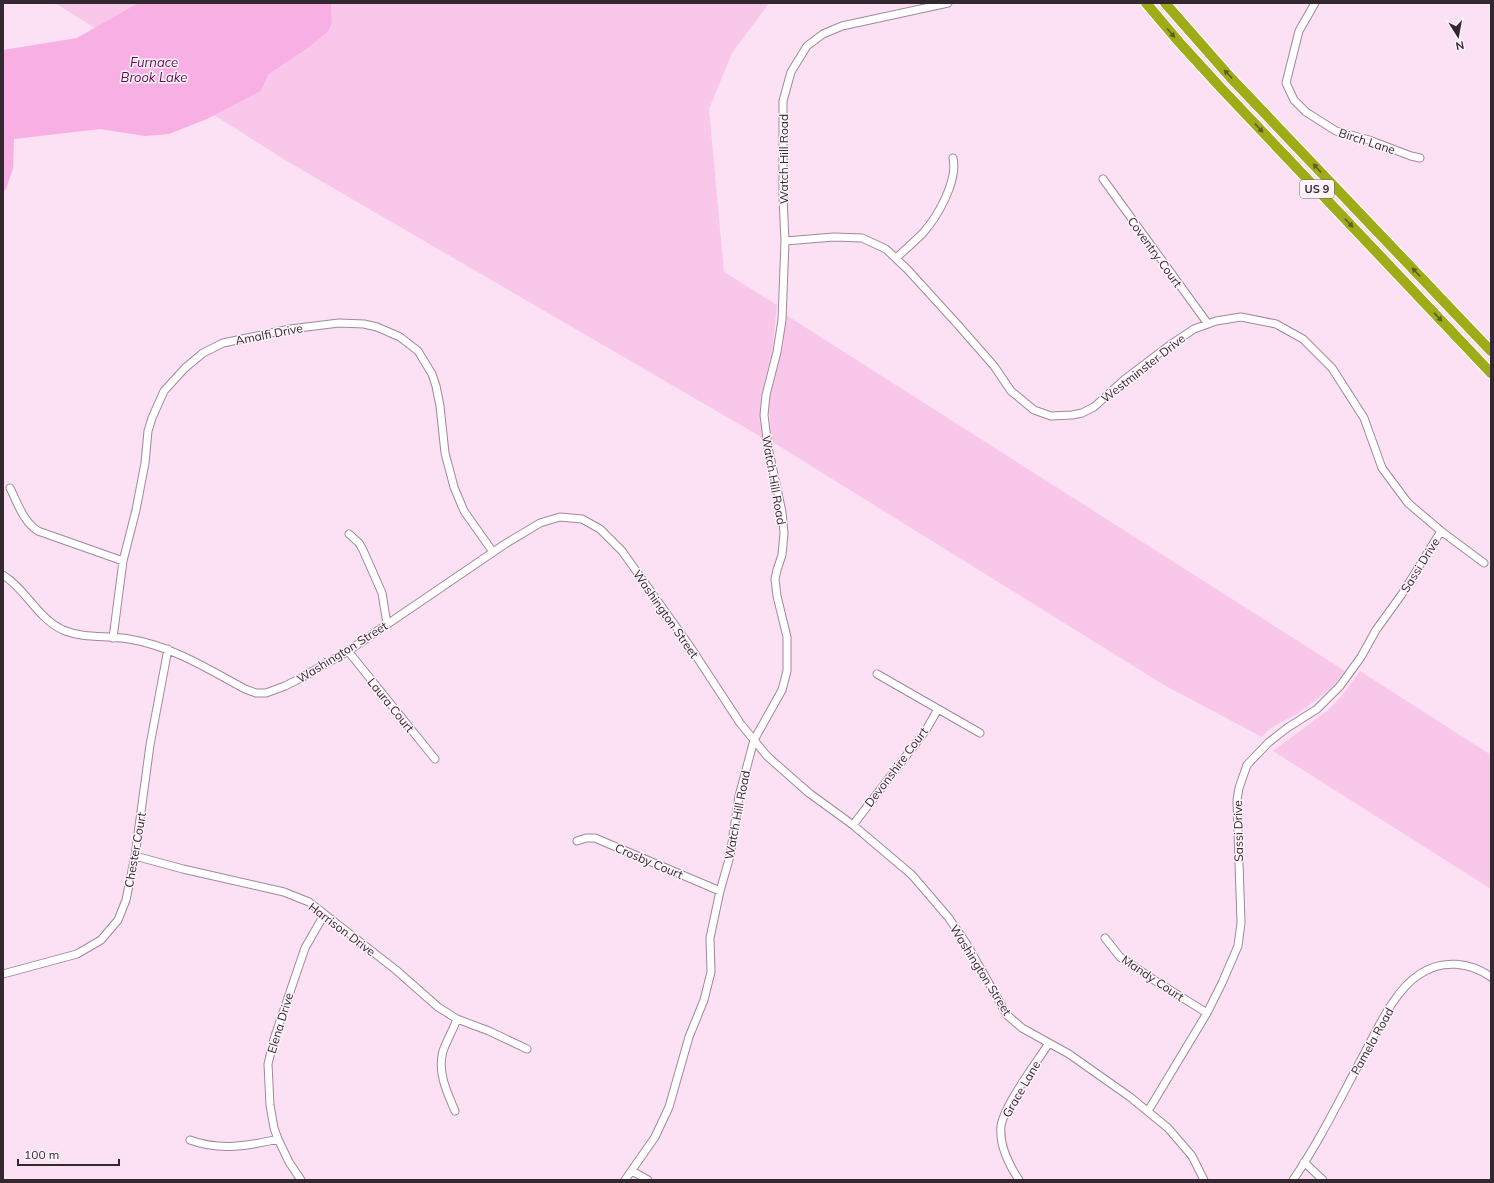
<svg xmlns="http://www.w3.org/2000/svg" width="1494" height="1183" viewBox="0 0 1494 1183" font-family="Mulish,sans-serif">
<rect width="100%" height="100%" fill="#fce0f4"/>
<!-- green -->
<path fill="#f8c7ea" d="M 55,3 L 138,3 L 95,28 Z
M 331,3 L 769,3 L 732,53 L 709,109 L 724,272 L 777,305 L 772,353 L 761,396 L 760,409 L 763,438 L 285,160 L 214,115 L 261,91 L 269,74 L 308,48 L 328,32 L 332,23 Z
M 786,315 L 1345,671 C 1335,687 1316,700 1301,711 C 1288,720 1271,725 1262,737 L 1164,685 L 771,441 L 769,402 L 783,346 Z
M 1360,671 L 1491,755 L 1491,889 L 1273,751 L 1327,711 L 1341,697 Z"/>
<!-- water -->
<path fill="#f8b0e4" d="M 138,3 L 331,3 L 332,23 L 328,32 L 308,48 L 269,74 L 261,91 L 207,119 L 169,134 L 145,136 L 100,129 L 14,139 L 13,168 L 6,189 L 3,191 L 3,50 L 77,38 Z"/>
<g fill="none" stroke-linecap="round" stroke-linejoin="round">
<!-- minor casing -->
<g stroke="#a1889a" stroke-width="9">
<path id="minor" d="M 1315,3 L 1299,31 L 1286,83 L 1294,100 L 1306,112 L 1336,131 L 1369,140 L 1411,156 L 1420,158
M 1103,179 L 1208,324
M 785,241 L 834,237 L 862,238 L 886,249 L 908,270 L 959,326 L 994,366 L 1011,391 L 1034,410 L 1051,416 L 1072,415 L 1082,413 L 1094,407 L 1125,379 L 1170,345 L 1194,329 L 1216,321 L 1241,317 L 1276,324 L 1303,339 L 1332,368 L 1364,418 L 1382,468 L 1408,503 L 1441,531 L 1484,563
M 896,258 C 905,250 914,242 923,233 C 938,216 958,181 953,158
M 10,488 C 18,504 23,521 38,531 L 123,561
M 349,534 L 359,543 L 363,550 L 382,593 L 387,624
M 3,575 C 26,589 37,618 63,630 C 84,639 107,635 129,639 C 172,646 208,669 245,689 L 256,693 L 266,693 L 285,686 L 301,678 L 348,651 L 505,544 L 540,523 L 560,517 L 582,519 L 600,529 L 622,551 L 689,645 L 740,723 L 767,756 L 809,793 L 853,825 L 912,875 L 948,917 L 966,943 L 1007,1015 L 1022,1028 L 1069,1054 L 1130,1097 L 1168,1128 L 1192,1156 L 1204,1180
M 113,638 L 123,561 L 136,510 L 145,463 L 148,431 L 152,418 L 164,391 L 185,368 L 203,353 L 223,343 L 290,329 L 339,323 L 364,324 L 377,327 L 400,337 L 418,351 L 432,374 L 436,386 L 440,406 L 445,453 L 454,487 L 464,511 L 493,552
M 348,651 L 435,759
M 877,674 L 980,733
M 853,825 L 926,730 L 938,709
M 577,841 L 586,838 L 595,838 L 720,891
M 135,856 L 183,869 L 284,892 L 309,902 L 396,970 L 438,1007 L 457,1019 L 489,1031 L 527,1049
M 1105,938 L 1120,957 L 1154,980 L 1207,1013
M 3,974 L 77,954 L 101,940 L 118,920 L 126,900 L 135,856 L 150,745 L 168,649
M 455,1111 C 447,1092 437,1072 443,1051 C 447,1040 453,1030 457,1019
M 1148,1111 L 1207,1013 L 1222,983 L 1238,946 L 1241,923 L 1237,800 L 1239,788 L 1247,765 L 1268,743 L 1287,728 L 1317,709 L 1340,686 L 1361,657 L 1376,630 L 1402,594 L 1441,531
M 190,1140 C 219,1151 249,1146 278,1139
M 1304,1162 L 1323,1180
M 632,1171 L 648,1180
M 301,1180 L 289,1162 L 278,1139 L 274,1128 L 270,1105 L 268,1064 L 274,1039 L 305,948 L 324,915
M 625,1180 L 655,1137 L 669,1107 L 689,1037 L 704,1000 L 711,972 L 710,938 L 720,891 L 730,856 L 739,796 L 754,740 L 782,690 L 787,671 L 787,637 L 777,596 L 775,579 L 777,570 L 782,555 L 784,533 L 782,512 L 768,447 L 764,415 L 766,395 L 777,352 L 782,320 L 785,241 L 783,197 L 783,101 L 791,72 L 807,46 L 823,34 L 842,26 L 948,3
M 1019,1180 C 1009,1165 999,1145 1001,1126 C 1004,1105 1037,1062 1049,1043
M 1293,1180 C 1319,1142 1340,1099 1362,1058 C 1376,1032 1394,990 1420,974 C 1442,959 1470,962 1491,977"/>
</g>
<!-- highway casing -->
<g stroke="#fff" stroke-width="12">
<path id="highway" d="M 1146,3 L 1179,42 L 1221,88 L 1491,373
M 1165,3 L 1231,78 L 1491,351"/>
</g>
<!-- minor -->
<use href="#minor" stroke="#fff" stroke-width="7"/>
<!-- highway -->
<use href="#highway" stroke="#9fac18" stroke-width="10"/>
</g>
<!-- one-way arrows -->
<defs><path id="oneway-solid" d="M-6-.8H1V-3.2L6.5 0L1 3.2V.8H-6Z"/></defs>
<g fill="#5e5d26">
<use href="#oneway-solid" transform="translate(1171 33) rotate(49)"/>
<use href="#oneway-solid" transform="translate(1228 74) rotate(-133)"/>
<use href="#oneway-solid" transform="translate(1259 128) rotate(47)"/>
<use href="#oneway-solid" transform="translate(1317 168) rotate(-133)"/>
<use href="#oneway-solid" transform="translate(1349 223) rotate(47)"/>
<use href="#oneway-solid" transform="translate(1416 272) rotate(-133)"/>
<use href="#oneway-solid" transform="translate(1438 317) rotate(47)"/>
</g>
<g text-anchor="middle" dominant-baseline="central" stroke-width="3" stroke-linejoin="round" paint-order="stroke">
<!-- shield labels -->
<rect fill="#fff3fb" stroke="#70656d" stroke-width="1" x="1300" y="180" width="34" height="18" rx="3"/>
<g font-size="11" font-weight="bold" fill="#332830">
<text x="1317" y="189">US 9</text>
</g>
<!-- street labels -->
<g font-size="12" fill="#332830" stroke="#fff3fb">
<text transform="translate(1367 141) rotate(18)">Birch Lane</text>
<text transform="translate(783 159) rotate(-90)">Watch Hill Road</text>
<text transform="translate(1155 252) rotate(54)">Coventry Court</text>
<text transform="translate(269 334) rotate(-11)">Amalfi Drive</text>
<text transform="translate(1143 368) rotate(-38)">Westminster Drive</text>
<text transform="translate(774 480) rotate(80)">Watch Hill Road</text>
<text transform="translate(1420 565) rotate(-58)">Sassi Drive</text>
<text transform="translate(666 614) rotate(55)">Washington Street</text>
<text transform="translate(342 652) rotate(-32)">Washington Street</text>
<text transform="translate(391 705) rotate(51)">Laura Court</text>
<text transform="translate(896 767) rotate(-53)">Devonshire Court</text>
<text transform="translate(737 815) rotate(-79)">Watch Hill Road</text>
<text transform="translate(1238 831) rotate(-91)">Sassi Drive</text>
<text transform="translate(135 850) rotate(-80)">Chester Court</text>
<text transform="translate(649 861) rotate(23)">Crosby Court</text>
<text transform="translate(342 929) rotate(37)">Harrison Drive</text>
<text transform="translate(981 970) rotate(58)">Washington Street</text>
<text transform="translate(1153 978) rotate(34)">Mandy Court</text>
<text transform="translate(280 1023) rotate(-73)">Elena Drive</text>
<text transform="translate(1372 1041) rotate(-61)">Pamela Road</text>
<text transform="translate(1021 1089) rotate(-60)">Grace Lane</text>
</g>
<!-- water labels -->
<g font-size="13" font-style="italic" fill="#5d094f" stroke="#fff3fb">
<text x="154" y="62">Furnace<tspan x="154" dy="15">Brook Lake</tspan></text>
</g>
</g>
<!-- border -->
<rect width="1494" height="1183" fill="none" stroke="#332830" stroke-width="8"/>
<!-- north arrow -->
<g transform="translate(1458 36) rotate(169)" stroke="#fff3fb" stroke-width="3" paint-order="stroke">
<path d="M0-3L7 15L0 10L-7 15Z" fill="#332830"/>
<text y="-6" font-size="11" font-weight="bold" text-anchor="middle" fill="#332830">N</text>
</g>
<!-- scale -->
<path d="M18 1159v6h101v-6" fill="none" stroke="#332830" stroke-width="2"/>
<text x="24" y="1159" font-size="12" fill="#332830" stroke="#fff3fb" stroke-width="3" paint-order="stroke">100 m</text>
</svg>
